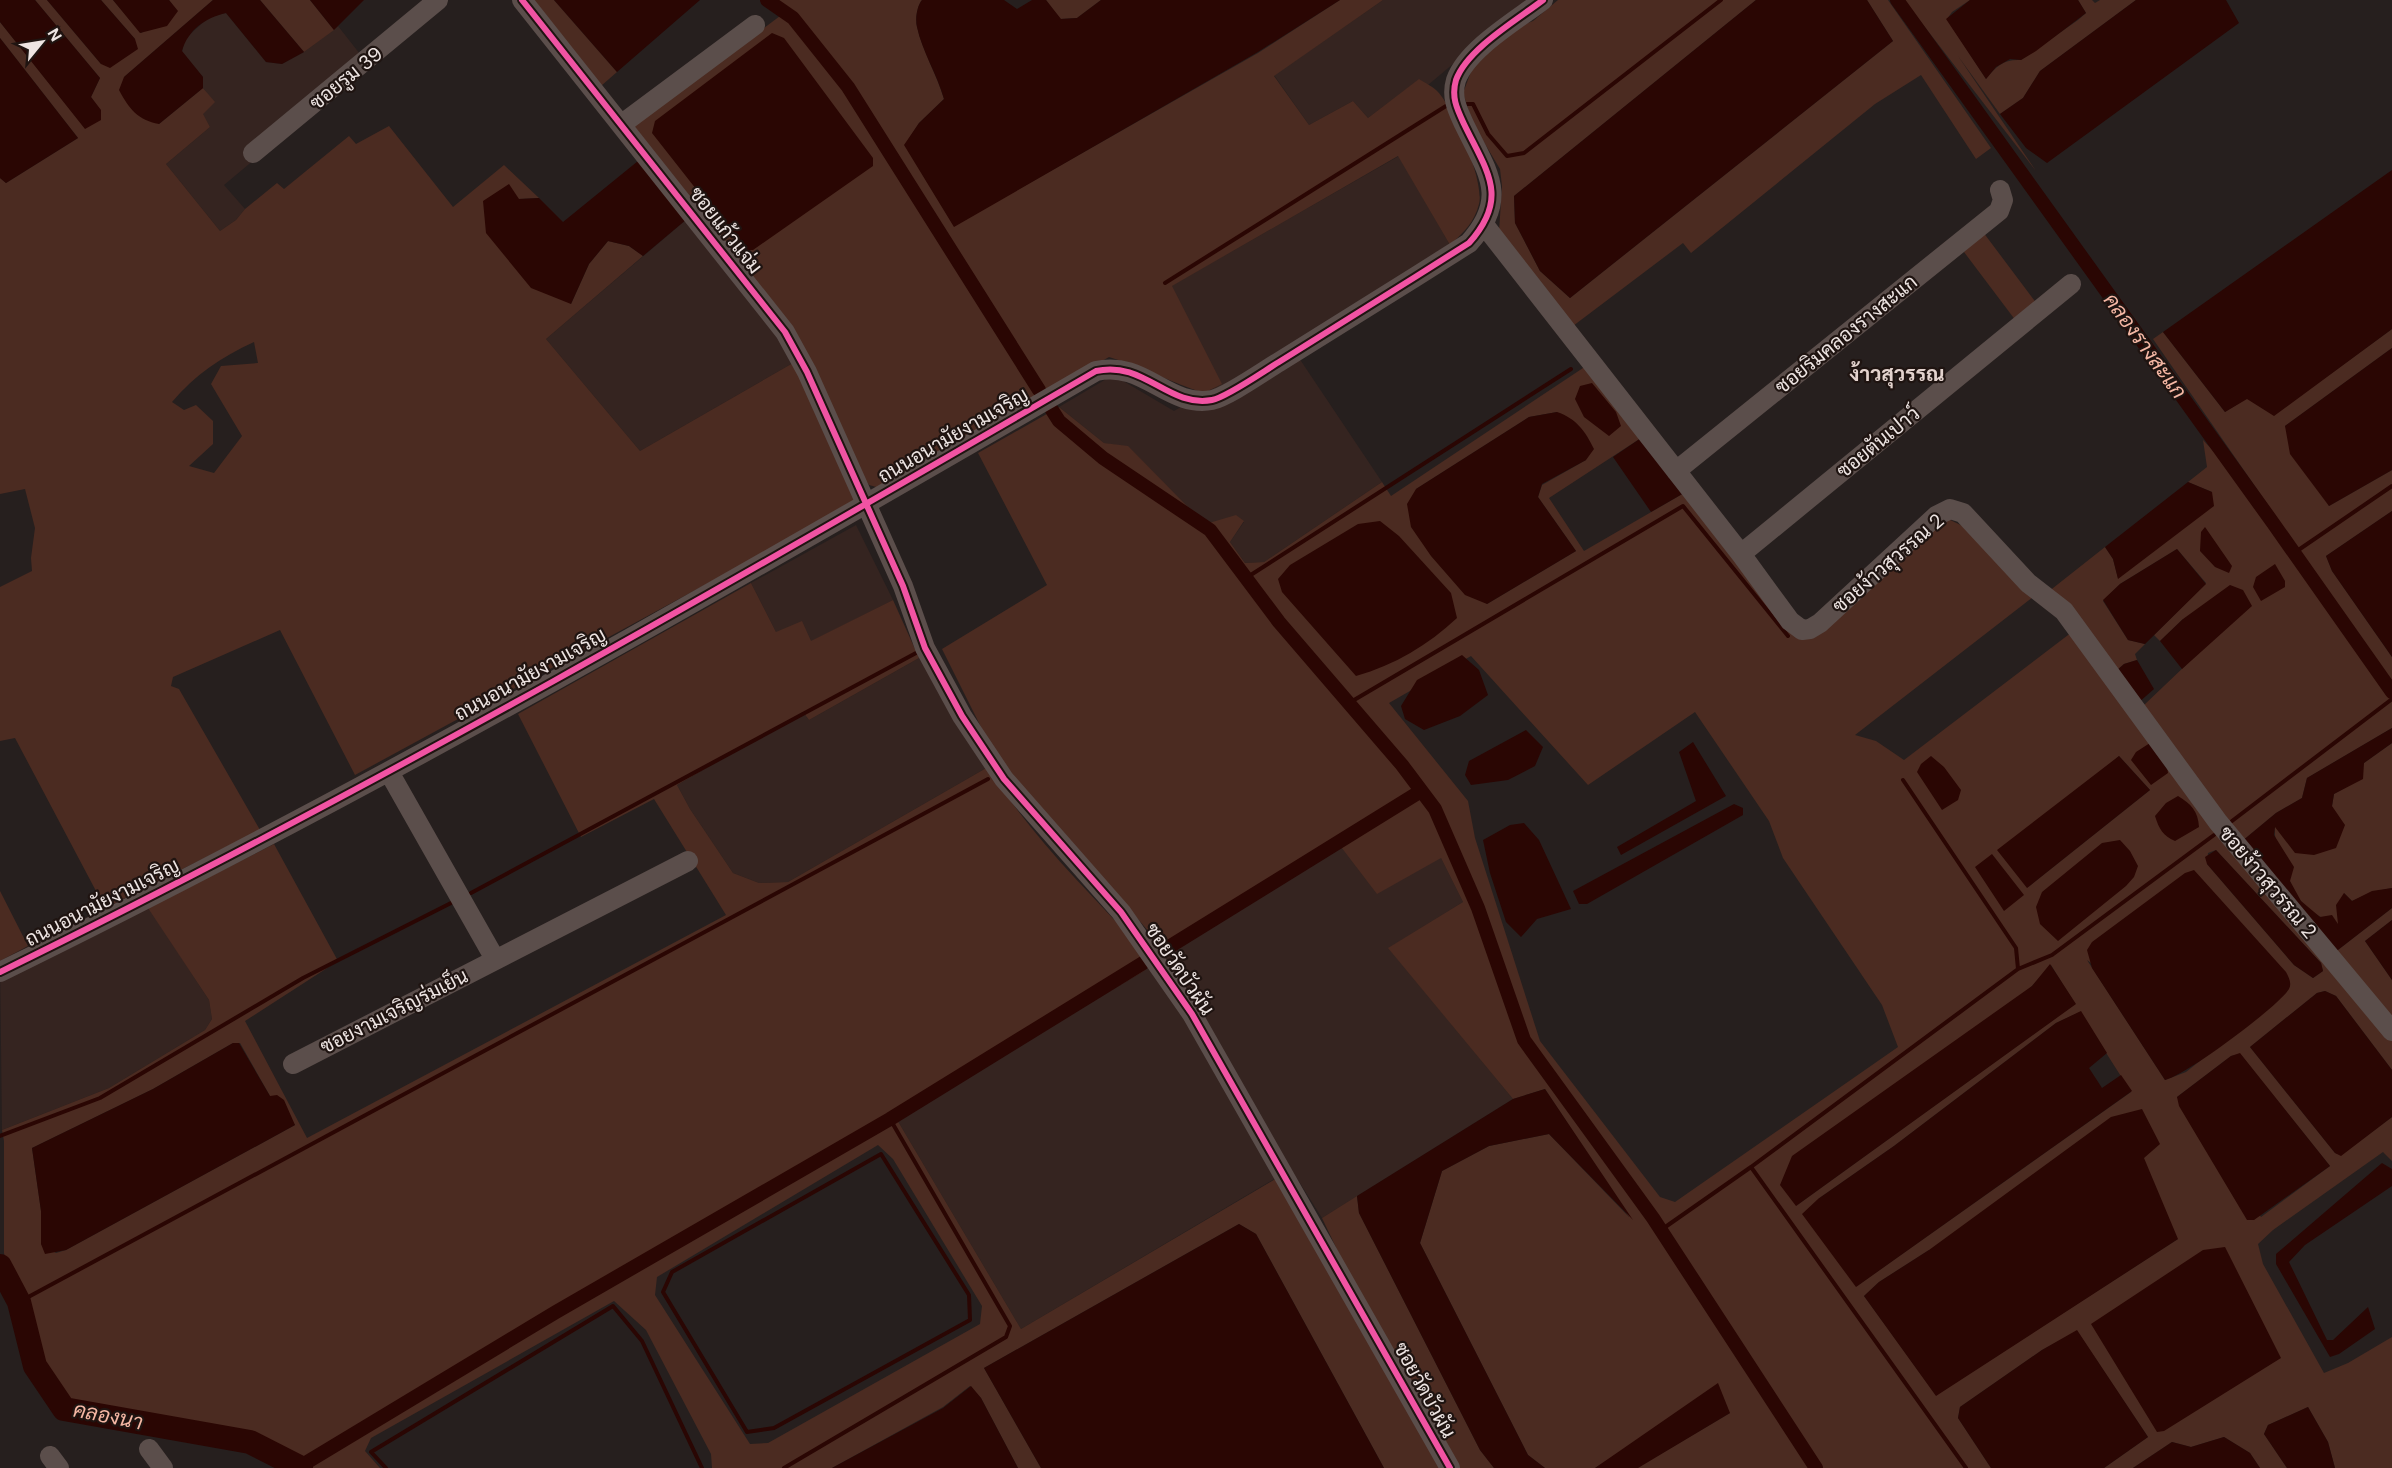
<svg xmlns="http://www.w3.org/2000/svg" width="2392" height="1468" viewBox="0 0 2392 1468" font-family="'DM Sans',Sarabun,sans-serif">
<rect width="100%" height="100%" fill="#261f1e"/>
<!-- built -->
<path fill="#352420" d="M 1383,0 L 1529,0 L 1428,85 L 1419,80 L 1368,118 L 1353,101 L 1309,125 L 1274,75 Z
M 226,13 L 266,62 L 282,64 L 304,52 L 338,26 L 371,68 L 296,125 L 224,185 L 245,209 L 236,220 L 220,231 L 166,164 L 210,127 L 202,114 L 214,102 L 203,88 L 203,77 L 182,52 L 185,39 L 209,17 Z
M 1399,156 L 1450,245 L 1286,347 L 1301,361 L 1382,482 L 1264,562 L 1245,563 L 1230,542 L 1244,522 L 1209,523 L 1192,511 L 1128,447 L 1104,443 L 1059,407 L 1113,375 L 1174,411 L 1221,384 L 1171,286 Z
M 687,219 L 785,343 L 793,363 L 640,451 L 546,339 Z
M 856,525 L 893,600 L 811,642 L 776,632 L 751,583 Z
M 919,658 L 988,767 L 788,882 L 759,883 L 733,873 L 690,809 L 677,785 L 803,712 L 809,720 Z
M 1336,839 L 1441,858 L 1463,902 L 1389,948 L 1513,1099 L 1322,1218 L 1291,1169 L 1021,1329 L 896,1118 L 1144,971 L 1162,947 Z
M 138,891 L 209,1000 L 212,1019 L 205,1030 L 109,1088 L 2,1130 L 0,961 Z"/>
<!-- green -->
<path fill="#4b2b21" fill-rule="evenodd" d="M 35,0 L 47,0 L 101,64 L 135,39 L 101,0 L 113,0 L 141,33 L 177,11 L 169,0 L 213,0 L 124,77 L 159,124 L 203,88 L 215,102 L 203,114 L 210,127 L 166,164 L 220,231 L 236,220 L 245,209 L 277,183 L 284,189 L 349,136 L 356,144 L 389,126 L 453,207 L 504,165 L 539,198 L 519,199 L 571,304 L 589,264 L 608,241 L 629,246 L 643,256 L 546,339 L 640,451 L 793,363 L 859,501 L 355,775 L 280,630 L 173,677 L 171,686 L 179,689 L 260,830 L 105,908 L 15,738 L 0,741 L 0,587 L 32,571 L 31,558 L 35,528 L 25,489 L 0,494 L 0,178 L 6,183 L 78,138 L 0,38 L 0,22 L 85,128 L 100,110 L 91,97 L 100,78 ZM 254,342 L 258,363 L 221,366 L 211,384 L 242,436 L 214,473 L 189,466 L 213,444 L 213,421 L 196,405 L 184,410 L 172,402 C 195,375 221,357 254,342 Z
M 260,0 L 310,0 L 334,30 L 304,52 Z
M 528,0 L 554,0 L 617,72 L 601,86 Z
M 769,0 L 922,0 C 917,6 915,19 917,27 C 922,50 937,75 944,99 L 919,123 L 905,145 L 954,226 L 1258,53 L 1340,0 L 1383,0 L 1274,76 L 1309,125 L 1353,101 L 1368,118 L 1419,79 C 1425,83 1434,87 1438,92 C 1454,109 1485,182 1479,204 C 1474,223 1464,232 1450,245 L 1398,156 L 1172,286 L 1222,384 L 1204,393 C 1172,383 1142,367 1109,357 L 880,488 L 869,485 L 861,474 L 805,355 L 634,126 L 780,16 Z
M 1046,0 L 1101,0 L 1077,18 L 1060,19 Z
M 1558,0 L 1756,0 L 1514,196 L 1515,223 L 1540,271 L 1570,298 L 1893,41 L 1867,0 L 1888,0 L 1991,148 L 1976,159 L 1921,75 L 1875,104 L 1691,253 L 1683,243 L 1573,326 L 1499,232 L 1502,186 L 1500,169 L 1473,124 L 1463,93 L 1472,69 L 1513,29 L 1533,21 Z
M 1904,0 L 1970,0 L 1952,12 L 1947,19 L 1986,79 C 1996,66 2004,59 2021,60 L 2078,20 L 2086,13 L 2078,0 L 2092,0 L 2095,3 L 2100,0 L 2136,0 L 2040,71 L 2023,98 L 2000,114 L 1958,56 L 2036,171 Z
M 1983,232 L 2037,304 L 2016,321 L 1964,252 Z
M 2392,329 L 2392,348 L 2285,426 L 2329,506 L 2392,470 L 2392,511 L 2326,556 L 2332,571 L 2392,657 L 2392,684 L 2153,339 L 2163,332 L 2225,412 L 2247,398 L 2274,415 Z
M 1586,366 L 1641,438 L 1549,498 L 1584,551 L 1684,493 L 1798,638 L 1946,518 L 1969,529 L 2033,597 L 1855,735 L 1876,741 L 1904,760 L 2072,632 L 2324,960 L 2392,1041 L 2392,1070 L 2336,996 L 2325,991 L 2317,993 L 2250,1047 L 2335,1153 L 2341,1155 L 2392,1117 L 2392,1161 L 2383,1152 L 2273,1230 L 2258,1244 L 2263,1264 L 2324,1373 L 2348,1363 L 2392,1337 L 2392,1468 L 2335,1468 L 2328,1442 L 2308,1407 L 2268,1425 L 2264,1434 L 2287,1468 L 2260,1468 L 2250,1453 L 2224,1437 L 2191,1447 L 2172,1442 L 2133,1468 L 2104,1468 L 2148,1437 L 2077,1331 L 2042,1350 L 1960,1407 L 1958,1418 L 1991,1468 L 1637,1468 L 1730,1413 L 1649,1433 L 1595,1468 L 1545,1468 L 1528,1455 L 1420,1243 L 1442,1171 L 1489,1146 L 1549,1134 L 1629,1217 L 1545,1089 L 1513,1099 L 1388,948 L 1463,902 L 1441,858 L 1377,894 L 1335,839 L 1162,947 L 1062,831 L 1029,798 L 990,745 L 942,649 L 1047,585 L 978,453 L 1059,407 L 1104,443 L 1128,446 L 1192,511 L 1209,523 L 1236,515 L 1244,521 L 1230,542 L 1245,563 L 1264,562 L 1382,482 L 1391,496 ZM 1557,412 L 1586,460 L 1542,485 L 1538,497 L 1576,551 L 1487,604 L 1416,489 L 1529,417 ZM 1471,656 L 1588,785 L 1695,712 L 1769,821 L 1783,858 L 1882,1005 L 1898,1047 L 1675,1202 L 1660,1197 L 1540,1041 L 1475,838 L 1468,801 L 1389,703 ZM 2119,756 L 2150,790 L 2027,888 L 2099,774 ZM 2216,850 L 2321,963 L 2323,971 L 2313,978 L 2294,965 L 2207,864 L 2208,853 ZM 2087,960 L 2211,1052 L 2186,1072 L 2165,1080 ZM 2051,965 L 2075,1004 L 1796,1206 L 2032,986 ZM 2080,1012 L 2131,1092 L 1857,1286 L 1818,1199 L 1894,1146 L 2056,1023 ZM 2240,1054 L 2330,1166 L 2261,1217 L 2177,1097 L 2231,1056 ZM 2178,1239 L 1936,1395 L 1864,1296 L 1879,1282 L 1929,1250 Z
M 2203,440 L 2229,468 L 2387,693 L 2392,695 L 2392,728 L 2307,778 L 2302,798 L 2276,813 L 2241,842 L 2143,706 L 2186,665 L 2183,619 L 2160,641 L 2154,635 L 2206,583 L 2177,549 L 2120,584 L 2103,601 L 2128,640 L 2145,644 L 2135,654 L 2137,660 L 2124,664 L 2115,672 L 2048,592 L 2105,547 L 2113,559 L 2118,578 L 2212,492 L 2188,482 L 2207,467 Z
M 751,583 L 776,632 L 802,621 L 811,641 L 893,600 L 919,658 L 809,720 L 803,712 L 677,785 L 690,809 L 733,873 L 759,883 L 788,882 L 988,767 C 1028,833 1086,889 1138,945 L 1149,964 L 1144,971 L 896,1118 L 1021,1329 L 1277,1178 L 1447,1468 L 1384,1468 L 1256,1234 L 1239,1224 L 984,1368 L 1041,1468 L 1018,1468 L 981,1398 L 970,1386 L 943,1407 L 832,1468 L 712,1468 L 711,1454 L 646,1330 L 614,1301 L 371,1438 L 365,1451 L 380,1468 L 312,1468 L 257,1437 L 70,1404 L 44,1371 L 21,1291 L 11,1279 L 4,1253 L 4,1141 L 2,1130 L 109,1088 L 205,1030 L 212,1019 L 209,1000 L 148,908 L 274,844 L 338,961 L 245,1021 L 307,1138 L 726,915 L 654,799 L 581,837 L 518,714 ZM 233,1043 L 240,1043 L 270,1096 L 295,1125 L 66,1250 L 56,1253 L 41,1244 L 41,1211 L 32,1148 L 153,1089 ZM 878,1145 L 893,1159 L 982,1306 L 980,1324 L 768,1443 L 750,1444 L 655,1295 L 657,1277 Z
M 2392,743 L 2392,888 L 2372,892 L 2352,901 L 2344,893 L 2339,925 C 2325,919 2309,913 2300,900 C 2290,885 2272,843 2275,826 L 2332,806 L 2334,794 L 2346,787 L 2364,763 Z
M 0,891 L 28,946 L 0,961 Z
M 2392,908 L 2392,920 L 2365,941 L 2392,980 L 2392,1023 L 2334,953 Z
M 1357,1196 L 1359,1213 L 1480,1450 L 1494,1468 L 1459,1468 L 1343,1262 L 1322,1218 Z"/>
<!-- water -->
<path fill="#2a0603" d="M 0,0 L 35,0 L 100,78 L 91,97 L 101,110 L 101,120 L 85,129 L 0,22 Z
M 47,0 L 101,0 L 135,39 L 138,49 L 110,68 L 101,64 Z
M 113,0 L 169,0 L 178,11 L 167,26 L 140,33 Z
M 213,0 L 260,0 L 304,52 L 282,64 L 266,62 L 226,13 C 205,18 188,30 182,51 L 203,77 L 203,88 L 159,124 C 138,120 129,109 119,90 L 124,77 Z
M 310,0 L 364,0 L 334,30 Z
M 554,0 L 700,0 L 617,72 Z
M 922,0 L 1004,0 L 1017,9 L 1032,0 L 1046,0 L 1061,19 L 1077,18 L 1101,0 L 1340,0 L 1258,52 L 954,227 L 904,145 L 919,123 L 944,99 C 937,74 922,51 917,27 C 915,19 917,6 922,0 Z
M 1756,0 L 1867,0 L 1893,41 L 1570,298 L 1540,271 L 1515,223 L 1514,196 Z
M 1970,0 L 2078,0 L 2086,13 L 2036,51 L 2021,60 L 2010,59 L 1996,67 L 1986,79 L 1946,19 Z
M 2136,0 L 2226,0 L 2239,23 L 2047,163 L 2026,148 L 2000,114 L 2023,98 L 2040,71 Z
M 772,33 L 784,38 L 873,158 L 873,166 L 753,250 L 744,250 L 652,133 L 655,121 Z
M 0,38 L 78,138 L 6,183 L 0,178 Z
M 638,161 L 687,219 L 643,256 L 629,246 L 608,241 L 589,264 L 571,304 L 531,288 L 486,233 L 483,201 L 509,184 L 519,199 L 539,198 L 563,222 Z
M 2392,170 L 2392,329 L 2274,416 L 2247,399 L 2225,412 L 2163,332 Z
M 2392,348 L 2392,470 L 2329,506 L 2290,454 L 2285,426 Z
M 1592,383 L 1616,412 L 1621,426 L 1609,436 L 1584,417 L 1575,399 L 1580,386 Z
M 1557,412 C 1577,419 1585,431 1594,449 L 1586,460 L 1542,484 L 1538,497 L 1576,551 L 1487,604 L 1465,595 L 1431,556 L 1411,527 L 1407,504 L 1416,489 L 1529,417 Z
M 1641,438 L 1684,493 L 1651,512 L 1613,457 Z
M 2188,482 L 2212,492 L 2214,506 L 2118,579 L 2113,559 L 2105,547 Z
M 2392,511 L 2392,657 L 2332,571 L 2326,556 Z
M 1380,521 L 1399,536 L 1451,593 L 1457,618 C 1428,645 1395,665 1356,676 L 1282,592 L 1278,579 L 1290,565 L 1358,524 Z
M 2205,527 L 2232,566 L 2229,573 L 2215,567 L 2200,551 L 2201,532 Z
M 2177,549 L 2206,584 L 2145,644 L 2128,640 L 2103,600 L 2120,584 Z
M 2275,564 L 2285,581 L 2285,587 L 2261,601 L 2253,587 L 2256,577 Z
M 2230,585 L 2243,590 L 2252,606 L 2182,669 L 2160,641 L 2183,619 Z
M 1462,655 L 1479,670 L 1488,695 L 1460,716 L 1424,730 L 1405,719 L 1401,706 L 1417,680 Z
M 2137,660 L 2154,689 L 2138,703 L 2115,672 L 2124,664 Z
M 2392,728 L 2392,743 L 2364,763 L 2363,779 L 2334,794 L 2332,806 L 2345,825 L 2336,848 L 2314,855 L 2295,853 L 2275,827 L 2274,835 L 2294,867 L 2290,881 L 2301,901 L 2320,917 L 2332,915 L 2338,924 L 2336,905 L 2344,893 L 2352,901 L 2372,891 L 2392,888 L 2392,908 L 2334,953 L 2241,842 L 2276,813 L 2302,798 L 2307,778 Z
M 1526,730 L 1543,747 L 1535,766 L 1508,780 L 1471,785 L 1465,775 L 1469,761 Z
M 1693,742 L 1726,796 L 1621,855 L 1617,847 L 1696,801 L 1679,752 Z
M 2150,743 L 2167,766 L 2168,773 L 2151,785 L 2131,760 L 2136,752 Z
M 1931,756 L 1944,767 L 1961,790 L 1958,800 L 1942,810 L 1917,772 L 1921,764 Z
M 2119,756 L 2150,790 L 2027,888 L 1997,850 Z
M 2178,796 C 2191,804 2198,811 2199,827 L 2175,841 C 2163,836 2159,829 2155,816 L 2166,803 Z
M 1734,804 L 1743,808 L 1743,815 L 1587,904 L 1579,904 L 1573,891 Z
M 1524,823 L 1539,840 L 1571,909 L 1537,919 L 1521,937 L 1506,922 L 1490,873 L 1483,840 L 1510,825 Z
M 2120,840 L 2130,851 L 2138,866 L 2134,877 L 2126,886 L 2058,941 L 2040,924 L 2036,907 L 2042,892 L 2102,843 Z
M 2216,850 L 2321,963 L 2323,971 L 2313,978 L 2294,965 L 2207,864 L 2205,857 Z
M 1992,854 L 2024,895 L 2004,911 L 1975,867 Z
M 2194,870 L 2286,972 C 2289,978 2292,983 2289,989 C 2278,1007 2185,1076 2165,1080 L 2092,968 L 2087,950 L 2092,942 L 2185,873 Z
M 2392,920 L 2392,980 L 2365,941 Z
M 2050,964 L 2076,1004 L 1796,1206 L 1780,1185 L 1792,1156 L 2032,986 Z
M 2325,991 L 2336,996 L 2392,1070 L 2392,1117 L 2341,1156 L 2335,1153 L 2250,1047 L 2317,993 Z
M 2081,1011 L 2107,1053 L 2089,1068 L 2102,1088 L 2121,1075 L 2132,1091 L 1856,1287 L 1802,1214 L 1818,1199 L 1894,1146 L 2056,1023 Z
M 233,1043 L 239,1043 L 270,1096 L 277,1095 L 284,1100 L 295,1125 L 66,1250 L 45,1254 L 41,1244 L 41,1211 L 32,1148 L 153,1089 Z
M 2240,1053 L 2330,1166 L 2254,1220 L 2247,1220 L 2179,1106 L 2177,1097 L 2231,1056 Z
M 1545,1089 L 1633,1220 L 1549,1134 L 1489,1146 L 1442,1171 L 1420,1243 L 1528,1455 L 1545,1468 L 1494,1468 L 1480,1450 L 1359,1213 L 1357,1196 L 1513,1099 Z
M 2142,1109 L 2160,1144 L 2144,1158 L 2178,1239 L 1936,1396 L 1864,1296 L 1879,1282 L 1929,1250 L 2111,1117 Z
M 2382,1163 L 2392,1169 L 2392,1186 L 2305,1245 L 2289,1262 L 2327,1340 L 2333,1340 L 2368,1307 L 2375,1329 L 2339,1354 L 2330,1357 L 2276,1264 L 2276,1254 Z
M 1239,1224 L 1256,1234 L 1384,1468 L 1041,1468 L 984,1368 Z
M 2225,1247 L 2281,1358 L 2164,1431 L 2157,1432 L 2091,1324 L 2203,1250 Z
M 2077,1330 L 2148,1437 L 2104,1468 L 1991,1468 L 1958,1418 L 1960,1407 L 2042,1350 Z
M 1718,1383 L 1730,1413 L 1638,1468 L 1595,1468 Z
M 971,1386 L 981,1398 L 1018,1468 L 832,1468 L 943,1408 Z
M 2308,1407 L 2328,1442 L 2335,1468 L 2287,1468 L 2264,1434 L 2268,1425 Z
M 2224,1437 L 2250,1453 L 2260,1468 L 2133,1468 L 2172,1442 L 2191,1447 Z"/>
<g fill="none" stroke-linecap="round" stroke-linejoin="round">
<!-- stream -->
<path stroke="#2a0603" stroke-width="4" d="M 1467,104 L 1473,104 L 1488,134 L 1507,156 L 1524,153 L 1721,0
M 1165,283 L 1446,106
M 2294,553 L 2392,486
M 1246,578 L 1571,369
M 1349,703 L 1683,506 L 1788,636
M 2232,821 L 2392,699
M 471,893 L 916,653
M 2018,969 L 2052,955 L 2214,835
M 0,1136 L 100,1098 L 303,978 L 451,903
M 881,1154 L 969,1295 L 970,1320 L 774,1428 L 747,1432 L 663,1292 L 672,1272 Z
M 1751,1167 L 1966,1468
M 1661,1230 L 1751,1167 L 2018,969 L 2016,948 L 1903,780
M 19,1302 L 988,779
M 386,1468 L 371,1452 L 613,1306 L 642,1341 L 702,1468
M 784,1468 L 1006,1337 L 1010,1326 L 890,1119"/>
<!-- canal -->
<path stroke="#2a0603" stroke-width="14" d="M 767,0 L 793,18 L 848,87 L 1039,390
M 1897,0 L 2273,523 L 2392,692
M 1052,410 L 1059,421 L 1103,458 L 1210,530 L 1279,622 L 1402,765 L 1435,809 L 1478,908 L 1524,1040 L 1653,1218 L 1816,1468
M 1164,950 L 1421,791
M 299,1467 L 556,1312 L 890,1119 L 1143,963"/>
<!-- river -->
<path stroke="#2a0603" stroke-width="24" d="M 0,1266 L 19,1302 L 35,1366 L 64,1409 L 250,1442 L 301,1468"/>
<!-- minor -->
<path stroke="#5b4e4b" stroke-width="20" d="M 522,0 L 785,332 L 807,372 L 903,586 L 925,648 L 962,716 L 1004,779 L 1121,912 L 1192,1014 L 1450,1468
M 622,124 L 755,25
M 253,153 L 438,0
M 1485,226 L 1741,554 L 1790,621 L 1802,630 L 1810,629 L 1820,623 L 1936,516 L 1950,509 L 1963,513 L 2028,583 L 2064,611 L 2218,822 L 2392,1031
M 1676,471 L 1999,211 L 2003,200 L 2000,190
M 1741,554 L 2071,284
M 389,772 L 495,959
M 0,972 C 374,789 736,580 1096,371 C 1144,360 1168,408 1212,400 C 1227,397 1264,371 1279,362 C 1343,322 1406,283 1469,243 C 1510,197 1487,172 1464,124 C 1457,109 1451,97 1456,80 C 1467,49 1517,20 1543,0
M 293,1064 L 688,861
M 149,1449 L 163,1468
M 50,1456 L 59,1468"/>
<!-- cycleway casing -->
<g stroke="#1f1411" stroke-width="10">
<path id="cycleway" d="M 522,0 L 785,332 L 807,372 L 903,586 L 925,648 L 962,716 L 1004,779 L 1121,912 L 1192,1014 L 1450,1468
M 0,972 C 374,789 736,580 1096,371 C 1144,360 1168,408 1212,400 C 1227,397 1264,371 1279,362 C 1343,322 1406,283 1469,243 C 1510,197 1487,172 1464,124 C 1457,109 1451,97 1456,80 C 1467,49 1517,20 1543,0"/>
</g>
<!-- cycleway -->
<use href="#cycleway" stroke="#f153a3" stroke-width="6"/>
</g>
<g text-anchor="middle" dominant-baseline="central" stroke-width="4.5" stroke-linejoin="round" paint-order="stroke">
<!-- street labels -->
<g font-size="20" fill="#ede4e2" stroke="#1f1411">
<text transform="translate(346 78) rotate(-39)">ซอยรูม 39</text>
<text transform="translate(726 230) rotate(52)">ซอยแก้วแจ่ม</text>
<text transform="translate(1846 334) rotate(-39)">ซอยริมคลองรางสะแก</text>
<text transform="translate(953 435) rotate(-30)">ถนนอนามัยงามเจริญ</text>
<text transform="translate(1878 442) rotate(-39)">ซอยตันเปาว์</text>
<text transform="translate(1888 563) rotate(-41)">ซอยง้าวสุวรรณ 2</text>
<text transform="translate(530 674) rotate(-29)">ถนนอนามัยงามเจริญ</text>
<text transform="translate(2268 882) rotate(50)">ซอยง้าวสุวรรณ 2</text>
<text transform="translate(102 902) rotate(-27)">ถนนอนามัยงามเจริญ</text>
<text transform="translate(1180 969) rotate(56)">ซอยวัดบัวผัน</text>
<text transform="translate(394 1011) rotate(-27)">ซอยงามเจริญร่มเย็น</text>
<text transform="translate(1425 1390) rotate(61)">ซอยวัดบัวผัน</text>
</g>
<!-- water labels -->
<g font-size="21" font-style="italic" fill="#f5b7a4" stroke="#1f1411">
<text transform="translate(2145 346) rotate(54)">คลองรางสะแก</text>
<text transform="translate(108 1416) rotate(11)">คลองนา</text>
</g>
<!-- neighbourhood labels -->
<g font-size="21" font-weight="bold" fill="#e3d3ce" stroke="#1f1411">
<text x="1897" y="374">ง้าวสุวรรณ</text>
</g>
</g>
<!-- north arrow -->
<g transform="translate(42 42) rotate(60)" stroke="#1f1411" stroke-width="4.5" paint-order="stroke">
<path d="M0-4.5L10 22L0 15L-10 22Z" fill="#ede4e2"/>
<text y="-9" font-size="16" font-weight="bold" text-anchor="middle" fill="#ede4e2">N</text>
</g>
</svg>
